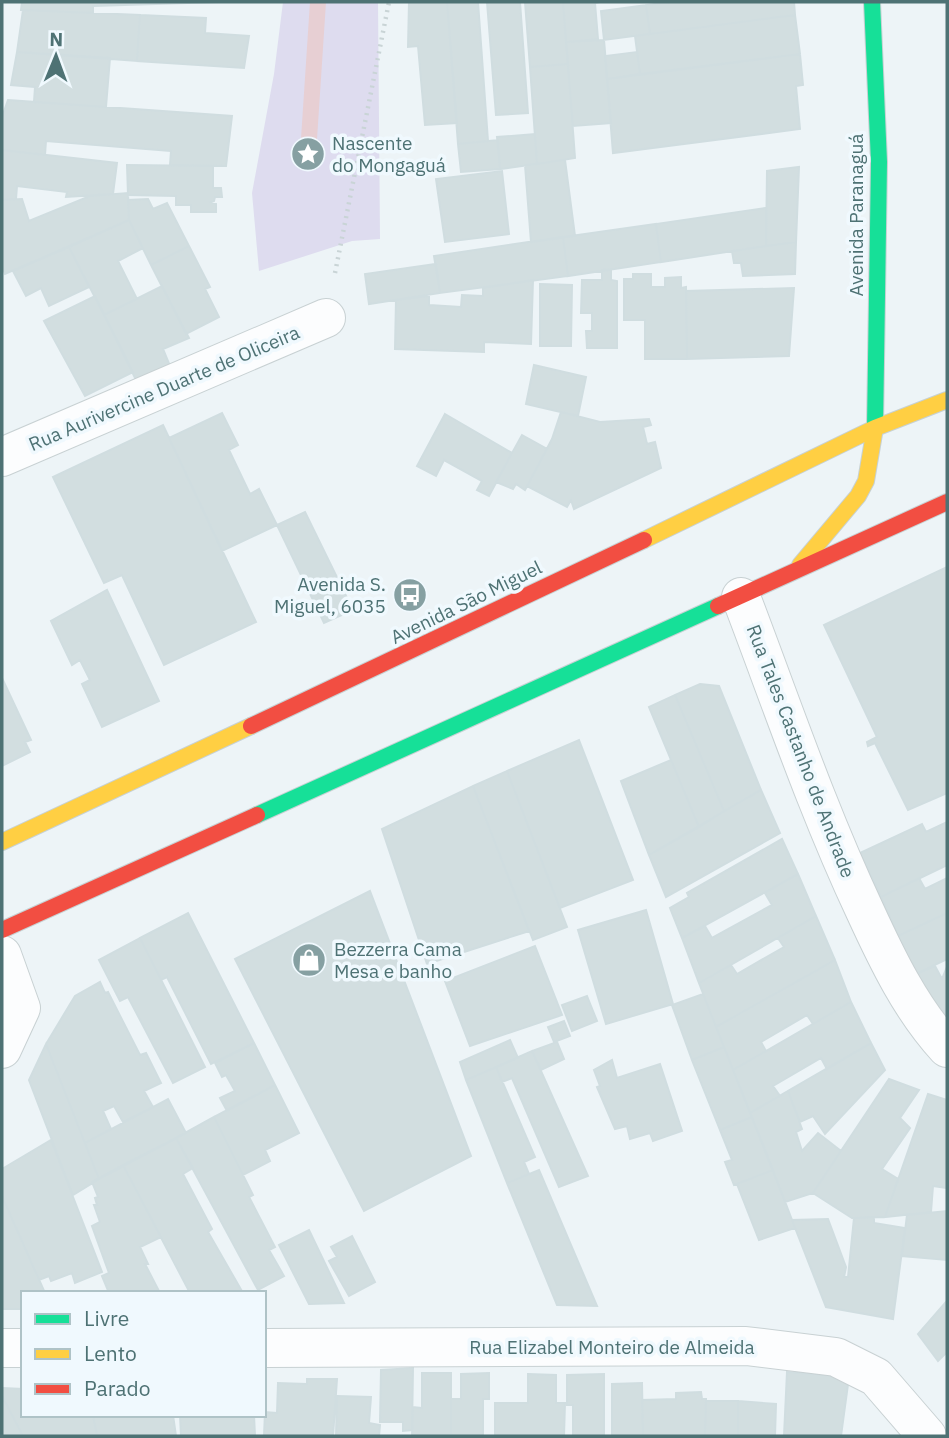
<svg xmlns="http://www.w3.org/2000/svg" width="949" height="1438" viewBox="0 0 949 1438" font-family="'IBM Plex Sans',sans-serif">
<rect width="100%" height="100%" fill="#edf4f7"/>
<!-- green -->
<path fill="#dedcef" d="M 283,2 L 378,2 L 380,239 L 352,241 L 259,271 L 252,193 L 274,74 Z"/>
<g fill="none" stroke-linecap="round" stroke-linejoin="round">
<!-- stream -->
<path stroke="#e7cfd3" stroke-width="16" d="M 308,154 L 318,2"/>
</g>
<!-- building -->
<path fill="#d2dee0" stroke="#d0dde0" stroke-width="2" d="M 22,2 L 219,2 L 93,6 L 93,13 L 21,10 Z
M 409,2 L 447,2 L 457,123 L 425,125 L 418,46 L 408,47 Z
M 447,2 L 478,2 L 488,141 L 458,144 Z
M 487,2 L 520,2 L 528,113 L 496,115 Z
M 525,2 L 563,2 L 568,64 L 530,67 Z
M 563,2 L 600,2 L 595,3 L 598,39 L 566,42 Z
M 669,2 L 794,2 L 795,15 L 650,34 L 646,5 Z
M 646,5 L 650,34 L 604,40 L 601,11 Z
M 23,10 L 140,15 L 137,61 L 17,52 Z
M 140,15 L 206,18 L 205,33 L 249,36 L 244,68 L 137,61 Z
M 795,15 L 800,54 L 640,74 L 635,36 Z
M 604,40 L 611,123 L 573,126 L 566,42 Z
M 17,52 L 110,58 L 106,107 L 34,102 L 35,87 L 11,85 Z
M 637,52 L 640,74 L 607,79 L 605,56 Z
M 800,54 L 803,85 L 796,86 L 800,129 L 613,153 L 607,79 Z
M 568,64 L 575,158 L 537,164 L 530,67 Z
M 8,100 L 232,116 L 226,166 L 170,165 L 171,151 L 46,141 L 45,155 L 2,150 L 2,117 Z
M 535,134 L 537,164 L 500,169 L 497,137 Z
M 498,140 L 500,169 L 461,172 L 458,144 Z
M 2,150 L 117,163 L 113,194 L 66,197 L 67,192 L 17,186 L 16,199 L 2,200 Z
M 565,160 L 575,236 L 531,242 L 525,165 Z
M 127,165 L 213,166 L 213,188 L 221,188 L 222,197 L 215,197 L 214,201 L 211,202 L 216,204 L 216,212 L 191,212 L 191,205 L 176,205 L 176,196 L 128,195 Z
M 799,167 L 796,242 L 766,246 L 767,171 Z
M 502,171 L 509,234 L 445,242 L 436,179 Z
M 128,193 L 129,220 L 5,274 L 2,266 L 2,200 L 22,199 L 29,221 L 90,196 Z
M 148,199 L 153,209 L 167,203 L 189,246 L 151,265 L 129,220 L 128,200 Z
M 766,208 L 766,246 L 661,262 L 656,224 Z
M 129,220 L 143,248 L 118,261 L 137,299 L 104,315 L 69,247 Z
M 656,224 L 661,262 L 568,276 L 563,237 Z
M 563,237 L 568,276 L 440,293 L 434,256 Z
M 796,242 L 795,274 L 743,276 L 741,263 L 734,263 L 732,251 Z
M 189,246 L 210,287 L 205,289 L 219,317 L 186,334 L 151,265 Z
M 69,247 L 89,287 L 49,306 L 41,288 L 26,296 L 13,271 Z
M 436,264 L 440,293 L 369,304 L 365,274 Z
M 611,269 L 611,280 L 617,281 L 617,348 L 587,348 L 586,331 L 592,331 L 592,313 L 581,313 L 582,280 L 602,280 L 602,270 Z
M 633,274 L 651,274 L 651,287 L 665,287 L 665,278 L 681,277 L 681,288 L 686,287 L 687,359 L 645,359 L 645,320 L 624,320 L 624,279 L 633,279 Z
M 533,280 L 531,344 L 484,342 L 484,352 L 395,349 L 396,300 L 429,296 L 429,305 L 461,307 L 462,295 L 483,296 L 483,288 Z
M 540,284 L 572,285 L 571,346 L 540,346 Z
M 162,286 L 189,338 L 163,349 L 170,366 L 137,382 L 104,315 Z
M 794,288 L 789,356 L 687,359 L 686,291 Z
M 95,296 L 133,372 L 85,396 L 44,321 Z
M 534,365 L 586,377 L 578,416 L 526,404 Z
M 561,412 L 600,422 L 649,419 L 651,425 L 643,427 L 647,444 L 655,442 L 661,468 L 574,509 L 571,500 L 567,507 L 527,486 L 552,439 Z
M 222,413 L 238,445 L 229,450 L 250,494 L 259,489 L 277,525 L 222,551 L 169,438 Z
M 445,414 L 512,453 L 489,496 L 477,490 L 482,481 L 444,460 L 436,476 L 417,466 Z
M 163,425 L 256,622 L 164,665 L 122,575 L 104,583 L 53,477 Z
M 522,435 L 547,449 L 525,490 L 516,484 L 513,489 L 496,482 Z
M 305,512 L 353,610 L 324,623 L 277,525 Z
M 947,567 L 947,793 L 908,810 L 875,743 L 868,746 L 867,742 L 877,737 L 824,625 Z
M 107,590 L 159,701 L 102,727 L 82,684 L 90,680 L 80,660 L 72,665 L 51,621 Z
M 2,678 L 31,740 L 25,742 L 30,752 L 2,766 Z
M 700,684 L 719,686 L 761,790 L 724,811 L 675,695 Z
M 675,695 L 724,811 L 699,827 L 649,707 Z
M 579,740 L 633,880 L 560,908 L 507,771 Z
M 671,760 L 699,827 L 649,855 L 621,781 Z
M 507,771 L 567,927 L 533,940 L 473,786 Z
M 473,786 L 529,931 L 427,964 L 382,829 Z
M 761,790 L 780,833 L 666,897 L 649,855 Z
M 947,822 L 947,865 L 881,897 L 860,853 L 922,824 L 926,832 Z
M 782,839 L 798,874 L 682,938 L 670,908 L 689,897 L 687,893 Z
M 798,874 L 816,916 L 699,983 L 682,938 L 705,926 L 712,938 L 772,905 L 765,893 Z
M 919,878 L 925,889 L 947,878 L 947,913 L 898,936 L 881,897 Z
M 370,891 L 471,1156 L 364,1211 L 235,959 Z
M 646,910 L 673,1004 L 606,1024 L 578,930 Z
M 188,913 L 254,1043 L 211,1064 L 167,977 L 161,980 L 140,938 Z
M 947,913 L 947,959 L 916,974 L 898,936 Z
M 816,916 L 835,960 L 716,1027 L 699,983 L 731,965 L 737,974 L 784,947 L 778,938 Z
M 140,938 L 205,1067 L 173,1083 L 128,997 L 120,1001 L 99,960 Z
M 535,946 L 562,1015 L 470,1046 L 445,981 Z
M 835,960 L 851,1002 L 813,1024 L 807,1015 L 761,1042 L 766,1051 L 733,1070 L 716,1027 Z
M 935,966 L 942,979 L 947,967 L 947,1025 L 916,974 Z
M 100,982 L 105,993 L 108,992 L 140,1055 L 146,1053 L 161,1083 L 144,1091 L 153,1107 L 123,1122 L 114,1106 L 103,1111 L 111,1129 L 85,1143 L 46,1044 L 75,996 Z
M 703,994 L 724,1047 L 692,1060 L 672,1005 Z
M 587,996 L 597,1021 L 572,1031 L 562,1005 Z
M 851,1002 L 871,1043 L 827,1069 L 821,1058 L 773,1086 L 780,1096 L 750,1113 L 733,1070 Z
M 564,1021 L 570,1036 L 554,1042 L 548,1027 Z
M 510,1040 L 518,1058 L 466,1080 L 460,1062 Z
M 557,1042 L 564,1059 L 541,1070 L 532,1051 Z
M 254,1043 L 275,1085 L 227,1111 L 220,1098 L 235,1091 L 226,1075 L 222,1077 L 215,1063 Z
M 871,1043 L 885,1070 L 825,1134 L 813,1116 L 800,1122 L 788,1091 Z
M 46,1044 L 99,1179 L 73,1195 L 29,1080 Z
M 724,1047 L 752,1117 L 720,1130 L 692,1060 Z
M 532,1051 L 588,1176 L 559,1187 L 512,1078 L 502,1082 L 496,1067 Z
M 612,1060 L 617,1078 L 660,1064 L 682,1131 L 653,1141 L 650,1133 L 630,1139 L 627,1126 L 615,1129 L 597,1087 L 600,1086 L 594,1070 Z
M 496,1067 L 535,1157 L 524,1162 L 529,1174 L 507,1183 L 466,1080 Z
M 889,1079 L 919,1090 L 900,1118 L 910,1128 L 882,1169 L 898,1179 L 885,1217 L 852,1218 L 813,1193 Z
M 275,1085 L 299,1133 L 265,1150 L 270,1161 L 243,1175 L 214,1117 Z
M 788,1091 L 802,1129 L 796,1132 L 802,1151 L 818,1133 L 841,1151 L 813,1193 L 785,1202 L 750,1113 Z
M 928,1094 L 947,1100 L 947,1188 L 933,1186 L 931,1212 L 885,1217 Z
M 168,1099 L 186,1133 L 99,1179 L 85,1143 Z
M 214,1117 L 253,1195 L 249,1197 L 275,1247 L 269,1250 L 284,1276 L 258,1290 L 176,1138 Z
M 752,1117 L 773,1170 L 734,1185 L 725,1162 L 732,1160 L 720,1130 Z
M 176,1138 L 193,1168 L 183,1174 L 212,1229 L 208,1232 L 243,1293 L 190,1293 L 123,1165 Z
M 51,1140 L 102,1272 L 75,1283 L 72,1273 L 51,1281 L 49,1276 L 39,1280 L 2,1196 L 2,1169 Z
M 123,1165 L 161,1237 L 140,1247 L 148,1264 L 145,1264 L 160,1293 L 109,1293 L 102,1276 L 109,1273 L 92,1226 L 100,1222 L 94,1205 L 97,1205 L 95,1198 L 98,1197 L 92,1182 Z
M 539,1170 L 597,1306 L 557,1305 L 507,1183 Z
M 773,1170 L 795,1228 L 759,1240 L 737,1184 Z
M 2,1196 L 45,1293 L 23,1293 L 23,1309 L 2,1309 Z
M 947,1211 L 947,1260 L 902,1256 L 907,1215 Z
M 874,1217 L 874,1223 L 905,1228 L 893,1319 L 826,1307 L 792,1220 L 828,1219 L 846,1267 L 844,1277 L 848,1277 L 854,1218 Z
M 309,1230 L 344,1303 L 309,1304 L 279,1245 Z
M 352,1236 L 375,1282 L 349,1296 L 329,1261 L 337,1257 L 331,1247 Z
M 945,1303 L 947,1352 L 938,1361 L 918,1334 Z
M 413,1368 L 412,1430 L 403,1431 L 403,1422 L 380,1422 L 381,1370 Z
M 787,1372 L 849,1377 L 841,1436 L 784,1436 Z
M 422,1373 L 451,1373 L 451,1436 L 412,1436 L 413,1407 L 422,1408 Z
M 489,1373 L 489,1399 L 483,1399 L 483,1436 L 451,1436 L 451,1399 L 461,1399 L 461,1374 Z
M 528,1374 L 556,1375 L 556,1403 L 565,1403 L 564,1436 L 495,1436 L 495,1403 L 528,1403 Z
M 604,1374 L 604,1436 L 573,1436 L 573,1405 L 567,1405 L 567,1375 Z
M 307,1379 L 337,1379 L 333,1436 L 264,1436 L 265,1412 L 277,1413 L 278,1383 L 307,1384 Z
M 642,1383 L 643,1436 L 612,1436 L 612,1384 Z
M 2,1388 L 23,1389 L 23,1415 L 93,1415 L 97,1436 L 23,1436 L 2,1396 Z
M 701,1392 L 702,1399 L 706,1399 L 705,1436 L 643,1436 L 642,1400 L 676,1399 L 676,1393 Z
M 2,1396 L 23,1436 L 2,1436 Z
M 337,1396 L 371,1397 L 369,1423 L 380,1425 L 379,1436 L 336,1436 Z
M 706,1401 L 738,1401 L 738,1436 L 705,1436 Z
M 738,1401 L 776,1404 L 775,1436 L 738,1436 Z
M 93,1415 L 173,1415 L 176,1436 L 97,1436 Z
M 180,1415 L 254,1415 L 255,1436 L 181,1436 Z"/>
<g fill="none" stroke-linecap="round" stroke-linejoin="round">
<!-- street casing -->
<g stroke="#c8d1d3" stroke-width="40">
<path id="street" d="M 2,457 L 326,318
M 741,597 C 781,702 817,809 865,911 C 887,959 911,1009 947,1048
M 2,955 L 21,1008 L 2,1049
M 2,1348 L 23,1348
M 264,1348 L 746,1346 L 836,1357 L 876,1377 L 927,1436"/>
</g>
<!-- fast casing -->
<g stroke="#c7d1d3" stroke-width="18">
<path id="fast" d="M 872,2 L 879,162 L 875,428
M 257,815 L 718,606"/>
</g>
<!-- slow casing -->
<g stroke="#c7d1d3" stroke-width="18">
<path id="slow" d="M 644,540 L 875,428 L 947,400
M 800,565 L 858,496 L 866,481 L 875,428
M 2,842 L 251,726"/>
</g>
<!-- jam casing -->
<g stroke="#c7d1d3" stroke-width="18">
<path id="jam" d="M 718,606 L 947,502
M 251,726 L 644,540
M 2,930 L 257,815"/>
</g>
<!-- path -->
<path stroke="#c9d4d6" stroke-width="4.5" stroke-dasharray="2 5" stroke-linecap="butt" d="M 335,273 L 389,2"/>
<!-- street -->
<use href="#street" stroke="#fcfdfe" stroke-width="38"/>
<!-- fast -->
<use href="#fast" stroke="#16e098" stroke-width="16"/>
<!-- slow -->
<use href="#slow" stroke="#ffcf43" stroke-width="16"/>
<!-- jam -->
<use href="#jam" stroke="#f24e42" stroke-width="16"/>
</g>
<!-- icons -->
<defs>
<g id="sight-disc" transform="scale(1.75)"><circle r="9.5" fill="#86a0a2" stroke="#f0f9fe"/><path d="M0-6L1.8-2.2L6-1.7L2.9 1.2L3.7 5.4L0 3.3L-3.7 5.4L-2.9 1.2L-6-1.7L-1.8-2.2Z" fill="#fff"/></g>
<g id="bus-disc" transform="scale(1.75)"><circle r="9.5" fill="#86a0a2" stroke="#f0f9fe"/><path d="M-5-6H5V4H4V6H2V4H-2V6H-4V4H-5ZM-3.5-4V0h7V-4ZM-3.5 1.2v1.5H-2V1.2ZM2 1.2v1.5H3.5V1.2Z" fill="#fff"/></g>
<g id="shop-disc" transform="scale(1.75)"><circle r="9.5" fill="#86a0a2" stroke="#f0f9fe"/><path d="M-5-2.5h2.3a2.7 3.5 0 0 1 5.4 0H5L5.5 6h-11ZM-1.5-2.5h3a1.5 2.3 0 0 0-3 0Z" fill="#fff"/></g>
</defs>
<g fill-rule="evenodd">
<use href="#sight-disc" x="308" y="154"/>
<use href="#bus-disc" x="410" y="595"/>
<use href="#shop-disc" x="309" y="960"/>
</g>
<g text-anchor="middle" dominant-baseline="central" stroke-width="7" stroke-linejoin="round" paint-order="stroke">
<!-- poi labels -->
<g font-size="19" fill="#4e7274" stroke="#f0f9fe" text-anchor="start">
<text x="332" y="143">Nascente<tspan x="332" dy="22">do Mongaguá</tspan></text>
<text x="386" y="584" text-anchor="end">Avenida S.<tspan x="386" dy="22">Miguel, 6035</tspan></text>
<text x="334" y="949">Bezzerra Cama<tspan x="334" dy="22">Mesa e banho</tspan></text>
</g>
<!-- street labels -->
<g font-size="19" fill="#4e7274" stroke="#f0f9fe">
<text transform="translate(856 215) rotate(-90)">Avenida Paranaguá</text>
<text transform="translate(164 388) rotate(-23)">Rua Aurivercine Duarte de Oliceira</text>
<text transform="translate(466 602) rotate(-26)">Avenida São Miguel</text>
<text transform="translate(801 751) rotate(69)">Rua Tales Castanho de Andrade</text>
<text x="612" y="1347">Rua Elizabel Monteiro de Almeida</text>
</g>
</g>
<!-- border -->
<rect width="949" height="1438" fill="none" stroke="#4e7274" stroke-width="7"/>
<!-- legend -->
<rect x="21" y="1291" width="245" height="126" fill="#f0f9fe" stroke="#afc3c7" stroke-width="2"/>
<rect x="35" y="1314" width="35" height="10" fill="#16e098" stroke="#afc3c7" stroke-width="2"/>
<text x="84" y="1326" font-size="21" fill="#4e7274">Livre</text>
<rect x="35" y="1349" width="35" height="10" fill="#ffcf43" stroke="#afc3c7" stroke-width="2"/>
<text x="84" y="1361" font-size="21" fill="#4e7274">Lento</text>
<rect x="35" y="1384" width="35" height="10" fill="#f24e42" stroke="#afc3c7" stroke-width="2"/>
<text x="84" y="1396" font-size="21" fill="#4e7274">Parado</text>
<!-- north arrow -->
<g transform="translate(56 56) rotate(1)" stroke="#f0f9fe" stroke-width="5" paint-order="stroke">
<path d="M0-5L12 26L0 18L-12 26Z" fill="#4e7274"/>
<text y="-10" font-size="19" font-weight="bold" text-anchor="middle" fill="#4e7274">N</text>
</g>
</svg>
